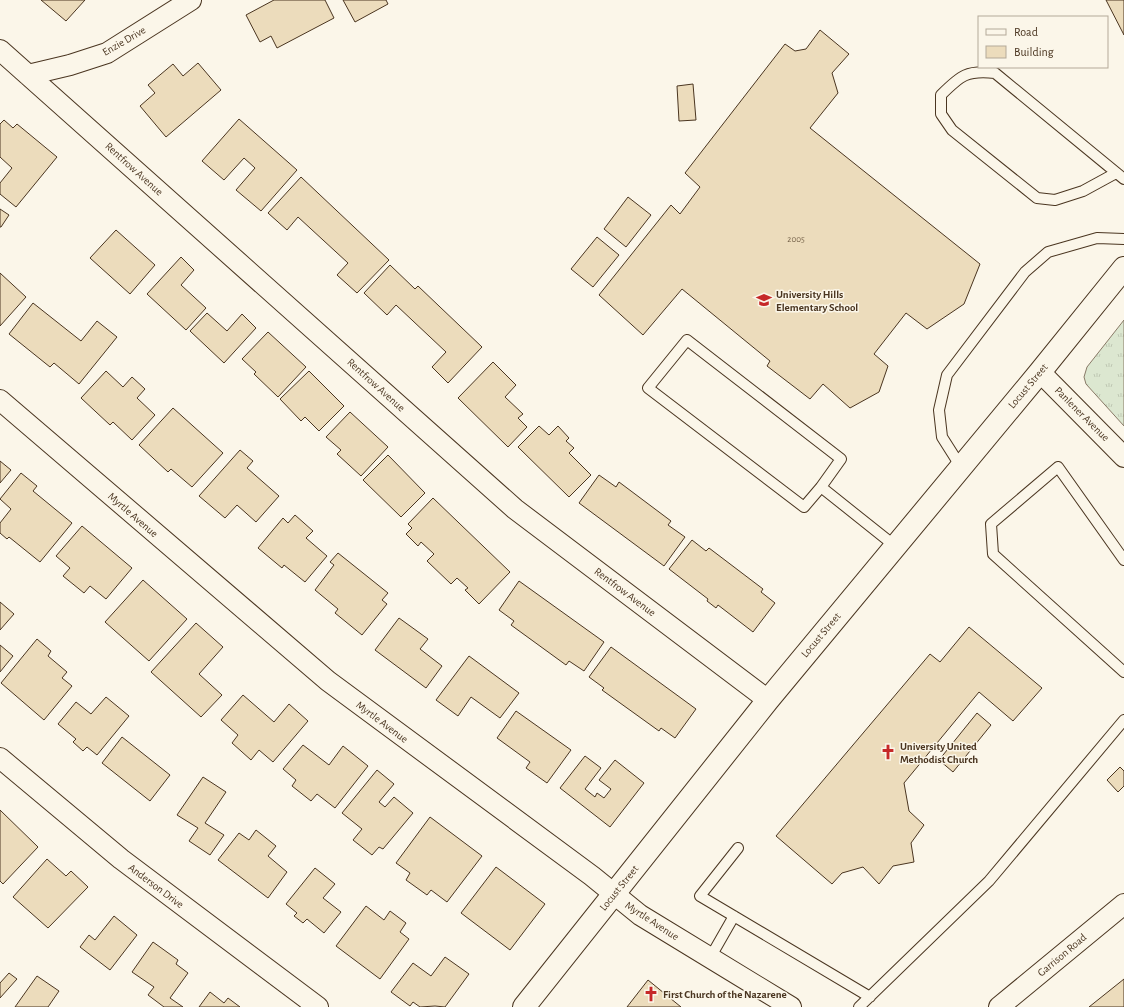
<svg xmlns="http://www.w3.org/2000/svg" width="1124" height="1007" viewBox="0 0 1124 1007" font-family="'Alegreya Sans',sans-serif">
<defs>
<pattern id="grass-tufts" width="24" height="20" patternUnits="userSpaceOnUse"><rect width="24" height="20" fill="#dce7d0"/><path d="M3 7l-1-3M5 7V3M7 7l1-3M15 17l-1-3M17 17v-4M19 17l1-3" fill="none" stroke="#bec7b2"/></pattern>
</defs>
<rect width="100%" height="100%" fill="#fbf6e9"/>
<!-- grass -->
<path fill="url(#grass-tufts)" stroke="#887966" d="M 1124,320 L 1124,426 L 1086,384 L 1084,377 L 1087,367 Z"/>
<!-- building -->
<path fill="#ecdcbc" stroke="#4a3520" d="M 41,0 L 85,0 L 66,21 Z
M 274,0 L 325,0 L 334,18 L 277,48 L 271,36 L 260,42 L 246,15 Z
M 343,0 L 386,0 L 388,4 L 355,22 Z
M 1106,0 L 1124,0 L 1124,35 Z
M 820,30 L 849,54 L 832,73 L 838,93 L 810,128 L 980,264 L 964,304 L 927,329 L 906,313 L 874,354 L 888,366 L 879,392 L 850,408 L 823,384 L 810,399 L 767,366 L 770,361 L 682,289 L 643,335 L 599,295 L 671,205 L 680,214 L 700,187 L 685,173 L 785,44 L 795,51 L 806,49 Z
M 198,63 L 221,90 L 166,137 L 140,106 L 155,93 L 148,85 L 173,64 L 183,76 Z
M 693,84 L 696,120 L 679,121 L 677,86 Z
M 239,119 L 297,170 L 261,211 L 236,190 L 255,168 L 244,158 L 224,180 L 202,161 Z
M 4,120 L 13,128 L 17,124 L 57,157 L 16,207 L 0,194 L 0,183 L 12,168 L 0,157 L 0,124 Z
M 301,177 L 389,260 L 357,293 L 337,275 L 348,263 L 298,217 L 287,230 L 268,213 Z
M 628,197 L 651,215 L 626,247 L 604,229 Z
M 0,209 L 9,215 L 1,227 L 0,227 Z
M 116,230 L 155,265 L 130,294 L 90,258 Z
M 597,237 L 619,255 L 593,287 L 571,269 Z
M 181,257 L 194,270 L 181,285 L 206,308 L 186,330 L 147,294 Z
M 390,265 L 415,289 L 418,286 L 482,347 L 448,383 L 432,367 L 446,352 L 396,305 L 387,315 L 364,293 Z
M 0,273 L 26,297 L 0,326 Z
M 33,303 L 81,341 L 97,321 L 117,337 L 79,384 L 54,363 L 50,367 L 9,334 Z
M 207,313 L 227,331 L 242,314 L 256,328 L 224,363 L 190,331 Z
M 268,332 L 306,367 L 278,397 L 254,374 L 256,372 L 242,359 Z
M 493,362 L 516,385 L 505,397 L 523,414 L 518,418 L 527,427 L 508,447 L 458,398 Z
M 106,371 L 123,387 L 132,377 L 145,389 L 137,398 L 155,415 L 132,440 L 113,422 L 110,425 L 81,398 Z
M 309,371 L 344,406 L 319,431 L 305,417 L 301,421 L 280,399 Z
M 173,408 L 223,453 L 192,487 L 171,469 L 168,472 L 139,445 Z
M 350,412 L 388,447 L 361,476 L 337,454 L 341,450 L 326,437 Z
M 539,426 L 549,435 L 558,426 L 569,438 L 566,441 L 574,448 L 569,453 L 591,475 L 569,497 L 518,447 Z
M 240,450 L 253,461 L 247,468 L 279,496 L 256,522 L 237,505 L 225,518 L 199,496 Z
M 388,455 L 425,493 L 401,517 L 363,480 Z
M 0,461 L 11,470 L 0,483 Z
M 21,473 L 37,486 L 33,491 L 72,523 L 40,562 L 9,537 L 7,539 L 0,533 L 0,523 L 11,509 L 0,499 Z
M 599,475 L 616,487 L 619,482 L 671,521 L 668,525 L 685,537 L 664,566 L 579,503 Z
M 433,498 L 510,572 L 479,604 L 465,590 L 468,588 L 457,578 L 451,584 L 427,561 L 434,554 L 421,542 L 418,546 L 406,534 L 412,528 L 408,524 Z
M 295,515 L 313,531 L 306,538 L 327,556 L 305,582 L 284,565 L 282,568 L 258,548 L 283,518 L 288,523 Z
M 82,526 L 132,568 L 106,599 L 90,586 L 84,593 L 63,576 L 70,568 L 56,556 Z
M 692,540 L 706,551 L 709,548 L 763,589 L 761,592 L 775,603 L 753,632 L 718,605 L 716,608 L 707,601 L 708,599 L 669,569 Z
M 338,553 L 388,593 L 382,600 L 387,604 L 362,635 L 335,613 L 338,609 L 315,590 L 334,565 L 330,562 Z
M 143,580 L 187,619 L 149,661 L 105,622 Z
M 519,581 L 604,642 L 584,671 L 569,661 L 566,665 L 511,625 L 514,621 L 499,610 Z
M 0,602 L 14,614 L 0,630 Z
M 399,618 L 428,639 L 420,649 L 442,666 L 426,688 L 375,650 Z
M 196,623 L 223,647 L 199,674 L 222,695 L 201,717 L 151,672 Z
M 969,627 L 1042,688 L 1013,721 L 979,692 L 904,783 L 909,811 L 924,825 L 911,843 L 914,862 L 893,866 L 879,884 L 863,867 L 842,873 L 832,884 L 776,836 L 930,654 L 940,662 Z
M 37,639 L 51,651 L 48,656 L 67,672 L 62,678 L 72,686 L 44,720 L 1,683 Z
M 0,645 L 13,656 L 0,672 Z
M 611,647 L 696,709 L 675,738 L 661,728 L 659,731 L 602,690 L 604,688 L 589,677 Z
M 469,656 L 519,693 L 500,718 L 471,697 L 458,716 L 436,700 Z
M 243,695 L 274,722 L 289,704 L 308,721 L 273,762 L 259,750 L 251,760 L 232,743 L 238,735 L 221,720 Z
M 106,697 L 129,716 L 97,755 L 87,747 L 83,751 L 73,742 L 76,739 L 58,724 L 76,702 L 91,714 Z
M 516,711 L 571,750 L 547,783 L 526,768 L 530,762 L 497,738 Z
M 977,713 L 991,725 L 953,772 L 939,760 Z
M 122,737 L 170,775 L 150,801 L 102,763 Z
M 303,745 L 329,765 L 343,746 L 368,766 L 335,808 L 317,794 L 311,801 L 292,786 L 296,780 L 283,769 Z
M 585,756 L 601,768 L 585,789 L 595,797 L 597,793 L 604,798 L 611,789 L 599,780 L 615,760 L 644,783 L 610,827 L 560,788 Z
M 1120,767 L 1124,771 L 1124,786 L 1118,792 L 1107,780 Z
M 377,770 L 394,784 L 379,802 L 385,807 L 394,797 L 413,813 L 383,849 L 379,847 L 372,855 L 353,840 L 362,829 L 342,813 Z
M 203,777 L 226,792 L 205,823 L 224,835 L 210,855 L 189,841 L 198,828 L 177,815 Z
M 0,810 L 38,847 L 3,884 L 0,881 Z
M 430,817 L 482,856 L 447,902 L 431,890 L 427,895 L 406,880 L 410,873 L 396,863 Z
M 256,830 L 276,846 L 268,856 L 287,872 L 268,898 L 218,860 L 239,833 L 249,840 Z
M 47,859 L 66,876 L 71,871 L 88,887 L 48,928 L 13,897 Z
M 496,867 L 545,904 L 510,950 L 461,913 Z
M 315,868 L 335,884 L 323,898 L 341,912 L 324,933 L 307,919 L 303,923 L 294,916 L 297,913 L 286,904 Z
M 366,906 L 384,920 L 390,911 L 406,923 L 400,932 L 409,939 L 380,979 L 336,946 Z
M 114,916 L 137,935 L 110,970 L 80,947 L 89,935 L 95,940 Z
M 153,942 L 178,960 L 176,964 L 188,973 L 170,998 L 183,1007 L 164,1007 L 148,995 L 154,987 L 132,972 Z
M 445,957 L 469,974 L 445,1007 L 435,1006 L 420,1007 L 413,1002 L 410,1006 L 391,992 L 413,963 L 431,976 Z
M 9,973 L 17,979 L 0,998 L 0,983 Z
M 37,976 L 59,991 L 48,1007 L 15,1007 Z
M 1124,979 L 1124,1007 L 1089,1007 Z
M 648,980 L 681,1007 L 627,1007 Z
M 210,992 L 224,1003 L 228,998 L 240,1007 L 199,1007 Z"/>
<g fill="none" stroke-linecap="round" stroke-linejoin="round">
<!-- service casing -->
<g stroke="#4a3520" stroke-width="12">
<path id="service" d="M 1116,173 L 1083,191 L 1055,200 L 1037,198 L 952,130 L 941,114 L 941,95 C 961,75 967,70 995,73 L 1124,179
M 687,340 L 841,459 L 821,487 L 804,507 L 648,388 Z
M 961,467 L 942,437 L 939,410 L 947,375 L 1025,272 L 1048,252 L 1097,238 L 1124,239
M 821,487 L 895,546
M 1124,560 L 1058,467 L 991,524 L 993,554 L 1124,672
M 738,848 L 700,896 L 870,997
M 710,958 L 734,916
M 859,1007 L 989,881 L 1124,720"/>
</g>
<!-- minor casing -->
<g stroke="#4a3520" stroke-width="22">
<path id="minor" d="M 0,50 L 515,509 L 768,700
M 28,75 L 70,65 L 107,53 L 191,0
M 1040,372 L 1124,457
M 0,400 L 328,681 L 592,876 L 640,915 L 791,1007
M 0,758 L 121,859 L 318,1007
M 999,1007 L 1124,904"/>
</g>
<!-- tertiary casing -->
<g stroke="#4a3520" stroke-width="24">
<path id="tertiary" d="M 524,1007 L 768,700 L 1040,372 L 1124,268"/>
</g>
<!-- service -->
<use href="#service" stroke="#fbf6e9" stroke-width="10"/>
<!-- minor -->
<use href="#minor" stroke="#fbf6e9" stroke-width="20"/>
<!-- tertiary -->
<use href="#tertiary" stroke="#fbf6e9" stroke-width="22"/>
</g>
<!-- icons -->
<defs>
<g id="school-bare" transform="scale(1.2)"><path d="M0-5L7-2L0 1L-7-2ZM-4 1L0 2.5L4 1V4Q0 6-4 4Z" fill="#c62828" stroke="#fbf6e9" stroke-width="2.5" paint-order="stroke"/></g>
<g id="church-bare" transform="scale(1.2)"><path d="M-1.2-6h2.4v3.5h3.3v2.4h-3.3V6h-2.4V-.1h-3.3v-2.4h3.3Z" fill="#c62828" stroke="#fbf6e9" stroke-width="2.5" paint-order="stroke"/></g>
</defs>
<g fill-rule="evenodd">
<use href="#school-bare" x="764" y="300"/>
<use href="#church-bare" x="888" y="752"/>
<use href="#church-bare" x="651" y="994"/>
</g>
<g text-anchor="middle" dominant-baseline="central" stroke-width="3" stroke-linejoin="round" paint-order="stroke">
<!-- number labels -->
<g font-size="9" fill="#725f47">
<text x="796" y="239">2005</text>
</g>
<!-- street labels -->
<g font-size="11" fill="#4a3520" stroke="#fbf6e9">
<text transform="translate(124 41) rotate(-30)">Enzie Drive</text>
<text transform="translate(134 169) rotate(42)">Rentfrow Avenue</text>
<text transform="translate(376 385) rotate(42)">Rentfrow Avenue</text>
<text transform="translate(1028 386) rotate(-50)">Locust Street</text>
<text transform="translate(1082 414) rotate(45)">Panlener Avenue</text>
<text transform="translate(133 515) rotate(41)">Myrtle Avenue</text>
<text transform="translate(625 592) rotate(37)">Rentfrow Avenue</text>
<text transform="translate(821 635) rotate(-50)">Locust Street</text>
<text transform="translate(382 722) rotate(37)">Myrtle Avenue</text>
<text transform="translate(156 886) rotate(37)">Anderson Drive</text>
<text transform="translate(619 888) rotate(-51)">Locust Street</text>
<text transform="translate(652 921) rotate(33)">Myrtle Avenue</text>
<text transform="translate(1062 955) rotate(-40)">Garrison Road</text>
</g>
<!-- poi labels -->
<g font-size="11" font-weight="bold" fill="#4a3520" stroke="#fbf6e9" text-anchor="start">
<text x="776" y="294">University Hills<tspan x="776" dy="13">Elementary School</tspan></text>
<text x="900" y="746">University United<tspan x="900" dy="13">Methodist Church</tspan></text>
<text x="663" y="994">First Church of the Nazarene</text>
</g>
</g>
<!-- legend -->
<rect x="978" y="16" width="130" height="52" fill="#fbf6e9" stroke="#b4a999"/>
<rect x="986" y="29" width="20" height="6" fill="#fbf6e9" stroke="#b4a999"/>
<text x="1014" y="36" font-size="12" fill="#4a3520">Road</text>
<rect x="986" y="46" width="20" height="12" fill="#ecdcbc" stroke="#b4a999"/>
<text x="1014" y="56" font-size="12" fill="#4a3520">Building</text>
</svg>
